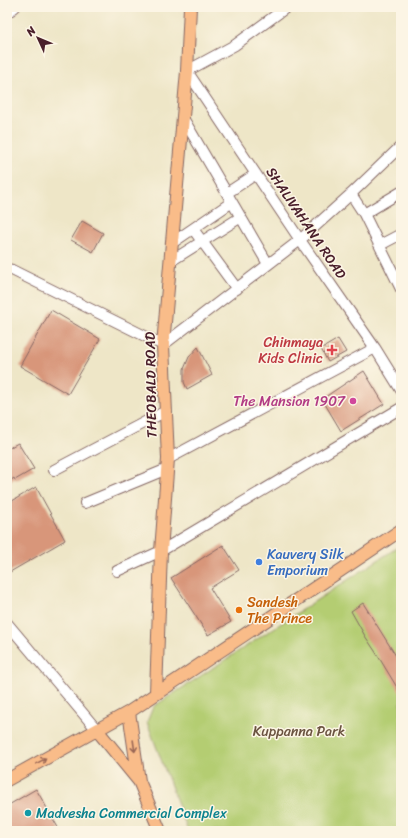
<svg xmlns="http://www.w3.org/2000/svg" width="408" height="838" viewBox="0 0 408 838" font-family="Sriracha,sans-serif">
<rect width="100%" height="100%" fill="#fcf5e5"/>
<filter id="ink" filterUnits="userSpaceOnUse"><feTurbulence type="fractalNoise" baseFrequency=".025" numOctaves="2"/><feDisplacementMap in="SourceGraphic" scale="8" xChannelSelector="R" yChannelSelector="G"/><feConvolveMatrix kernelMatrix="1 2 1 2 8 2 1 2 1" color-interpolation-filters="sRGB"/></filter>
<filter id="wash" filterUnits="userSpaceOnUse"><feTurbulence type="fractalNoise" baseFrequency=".012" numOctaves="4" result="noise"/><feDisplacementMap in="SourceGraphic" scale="16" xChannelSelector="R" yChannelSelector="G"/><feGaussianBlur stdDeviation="0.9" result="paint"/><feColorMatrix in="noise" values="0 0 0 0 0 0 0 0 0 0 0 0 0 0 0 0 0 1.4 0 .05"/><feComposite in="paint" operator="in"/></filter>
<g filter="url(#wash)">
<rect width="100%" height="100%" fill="#eee6c7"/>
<!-- green -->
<path fill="#b4cd72" stroke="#7f764e" d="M 401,545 L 401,831 L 188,831 L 147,722 L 153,707 Z"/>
<g id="blocks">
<!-- building -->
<path fill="#d8967a" d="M 82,221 L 103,233 L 93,252 L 71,240 Z
M 51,310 L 100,339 L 68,394 L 20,366 Z
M 338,339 L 346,352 L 328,362 L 321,349 Z
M 198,347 L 212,375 L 187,389 L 184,382 L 184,369 L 189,357 Z
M 364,371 L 384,404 L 341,431 L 322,399 Z
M 18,443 L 34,469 L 15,480 L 14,478 L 7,483 L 7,449 Z
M 36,487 L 65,540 L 10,572 L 7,565 L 7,504 Z
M 223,545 L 239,570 L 210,588 L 231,622 L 208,635 L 171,578 Z
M 363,603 L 401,664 L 401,694 L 375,651 L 365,636 L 351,611 Z
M 36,789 L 60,831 L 7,831 L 7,806 Z"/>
</g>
</g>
<g filter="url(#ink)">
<use href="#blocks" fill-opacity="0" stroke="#836562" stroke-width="1"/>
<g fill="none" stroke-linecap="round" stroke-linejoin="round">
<!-- minor casing -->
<g stroke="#836562" stroke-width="12">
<path id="minor" d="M 287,7 L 235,45 L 187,71 L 300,240 L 375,348 L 401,390
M 7,13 L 15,7
M 183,118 L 268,264
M 227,193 L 256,174
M 351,194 L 364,214 L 401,289
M 364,214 L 401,192
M 193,229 L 237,289
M 172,243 L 232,202
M 380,245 L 401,234
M 171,261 L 241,217
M 7,269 L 12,270 L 163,345 L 300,240 L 351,194 L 401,146
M 168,459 L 375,348
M 54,470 L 166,411
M 85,503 L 167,469
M 117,571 L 161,551 L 401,408
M 7,623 L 97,730"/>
</g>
<!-- major casing -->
<g stroke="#836562" stroke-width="14">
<path id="major" d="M 156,693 L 161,551 L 168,459 L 163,345 L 187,71 L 190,7
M 129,712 L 139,781 L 160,831
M 97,730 L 138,780
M 7,780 L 129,712 L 401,530"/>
</g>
<!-- minor -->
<use href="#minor" stroke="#fff" stroke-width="10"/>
<!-- major -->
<use href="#major" stroke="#f9bc89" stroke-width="12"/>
</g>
<!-- one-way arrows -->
<defs><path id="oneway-shaft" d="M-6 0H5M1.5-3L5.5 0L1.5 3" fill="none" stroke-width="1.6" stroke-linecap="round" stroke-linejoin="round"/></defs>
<g stroke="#965">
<use href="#oneway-shaft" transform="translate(134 746) rotate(82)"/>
<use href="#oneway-shaft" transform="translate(41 761) rotate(-29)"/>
</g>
</g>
<!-- markers -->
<path fill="#e0444e" stroke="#fcf5e5" stroke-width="1.5" d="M330 344h4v4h4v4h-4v4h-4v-4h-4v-4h4z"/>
<circle fill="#d1479c" stroke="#fcf5e5" stroke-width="1.5" cx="353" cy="401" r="4"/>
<circle fill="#3f7fe0" stroke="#fcf5e5" stroke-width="1.5" cx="259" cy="562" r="4"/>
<circle fill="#e8710a" stroke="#fcf5e5" stroke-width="1.5" cx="239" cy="610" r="4"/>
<circle fill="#0f9aa8" stroke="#fcf5e5" stroke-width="1.5" cx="28" cy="813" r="4"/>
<g text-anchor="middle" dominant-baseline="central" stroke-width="3" stroke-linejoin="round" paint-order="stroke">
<!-- street labels -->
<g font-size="14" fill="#4a1f2b" stroke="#fcf5e5">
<text transform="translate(306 223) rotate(56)">SHALIVAHANA ROAD</text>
<text transform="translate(151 385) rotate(-91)">THEOBALD ROAD</text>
</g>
<!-- health labels -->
<g font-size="14" fill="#be3a42" stroke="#fcf5e5" text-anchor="end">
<text x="323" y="342">Chinmaya<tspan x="323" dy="16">Kids Clinic</tspan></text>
</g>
<!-- hotel labels -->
<g font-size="14" fill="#b23c85" stroke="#fcf5e5" text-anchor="end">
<text x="345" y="401">The Mansion 1907</text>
</g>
<!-- shop labels -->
<g font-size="14" fill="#366cbe" stroke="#fcf5e5" text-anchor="start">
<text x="267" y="554">Kauvery Silk<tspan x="267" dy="16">Emporium</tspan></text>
</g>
<!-- food labels -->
<g font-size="14" fill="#c56008" stroke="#fcf5e5" text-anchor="start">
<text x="247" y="602">Sandesh<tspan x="247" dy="16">The Prince</tspan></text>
</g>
<!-- park labels -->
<g font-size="14" fill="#6a5340" stroke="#fcf5e5">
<text x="299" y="731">Kuppanna Park</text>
</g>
<!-- culture labels -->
<g font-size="14" fill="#0d838f" stroke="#fcf5e5" text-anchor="start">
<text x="36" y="813">Madvesha Commercial Complex</text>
</g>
</g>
<!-- margin -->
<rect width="408" height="838" fill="none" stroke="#fcf5e5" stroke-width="24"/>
<!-- north arrow -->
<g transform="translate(38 38) rotate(314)" stroke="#fcf5e5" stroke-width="3" paint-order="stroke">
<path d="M0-3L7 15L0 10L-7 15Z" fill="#4a1f2b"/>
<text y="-6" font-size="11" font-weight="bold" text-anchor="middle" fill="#4a1f2b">N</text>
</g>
</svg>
